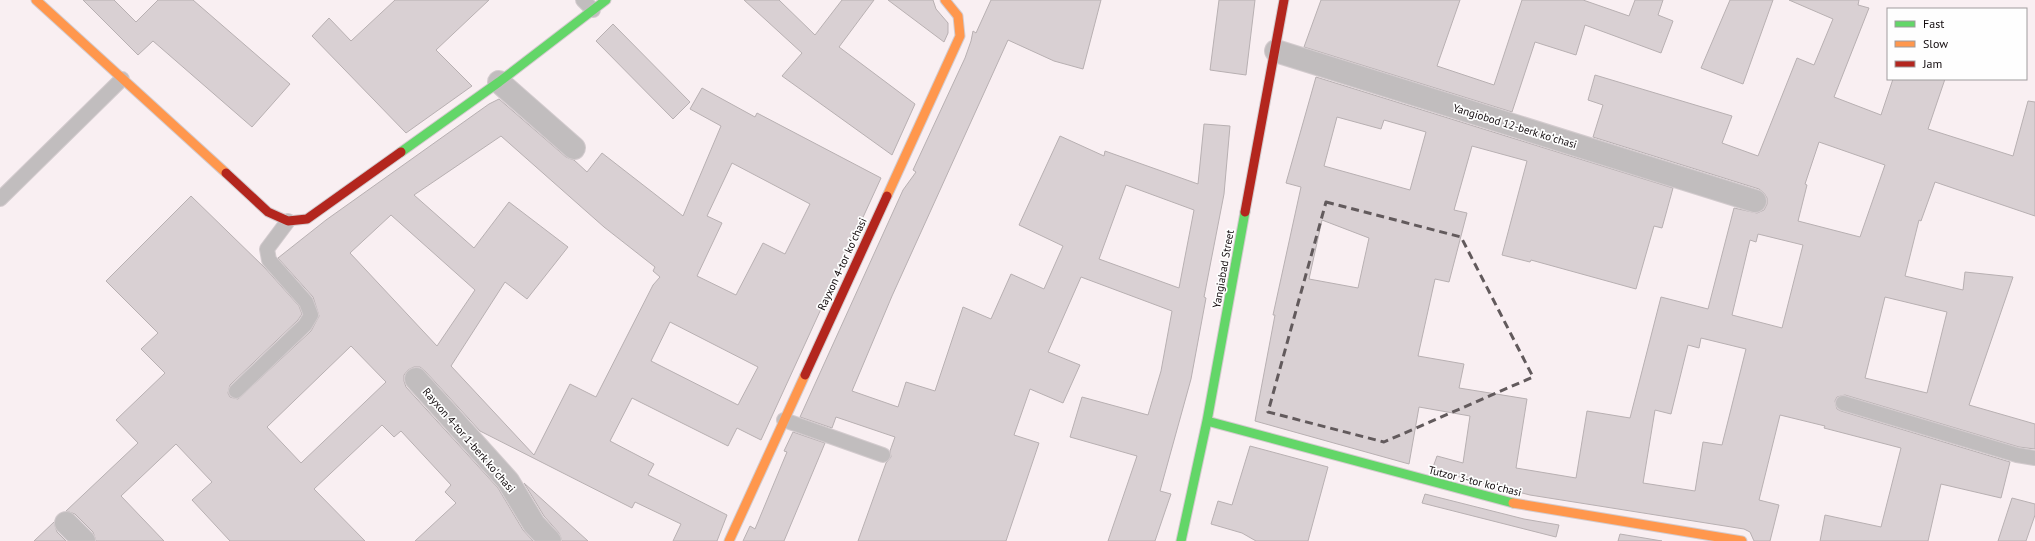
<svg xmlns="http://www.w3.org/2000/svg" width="2035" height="541" viewBox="0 0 2035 541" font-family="'PT Sans',sans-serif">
<rect width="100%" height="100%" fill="#f9eff2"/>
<!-- building -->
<path fill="#d9d0d3" stroke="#b8b0b2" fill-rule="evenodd" d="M 83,0 L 114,0 L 136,22 L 158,0 L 193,0 L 290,84 L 252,127 L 153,41 L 138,55 Z
M 395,0 L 489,0 L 436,50 L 472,86 L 406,133 L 312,36 L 329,18 L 351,41 Z
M 744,0 L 779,0 L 815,35 L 842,0 L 874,0 L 839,47 L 915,104 L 892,155 L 782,76 L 802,53 Z
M 888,0 L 933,0 L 936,9 L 948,23 L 948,33 L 944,42 Z
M 991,0 L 1101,0 L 1083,69 L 1054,61 L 1008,40 L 892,296 L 852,391 L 898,407 L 906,382 L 935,391 L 963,307 L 991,319 L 1011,274 L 1044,289 L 1063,246 L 1019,225 L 1060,136 L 1104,156 L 1105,151 L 1198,184 L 1204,124 L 1230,126 L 1224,194 L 1204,297 L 1206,298 L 1191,379 L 1160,491 L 1171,494 L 1155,541 L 1108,541 L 1137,456 L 1070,437 L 1082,397 L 1148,415 L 1161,371 L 1172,311 L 1081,277 L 1048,352 L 1080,365 L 1063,403 L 1030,389 L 1014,435 L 1039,443 L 1006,541 L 858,541 L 886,463 L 891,457 L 890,451 L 895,437 L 836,417 L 832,428 L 800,417 L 903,190 L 916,172 L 913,170 L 965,58 L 971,41 L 973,31 L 976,33 ZM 1126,185 L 1194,210 L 1179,288 L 1099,259 Z
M 1219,0 L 1255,0 L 1246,75 L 1210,70 Z
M 1321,0 L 1460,0 L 1437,66 L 1494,85 L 1522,0 L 1583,0 L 1629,16 L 1635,0 L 1663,0 L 1658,15 L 1673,21 L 1661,53 L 1585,25 L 1576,55 L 1535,42 L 1512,112 L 1304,47 Z
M 1730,0 L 1773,0 L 1743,84 L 1701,68 Z
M 1789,0 L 1859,0 L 1858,5 L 1869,8 L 1834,97 L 1881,115 L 1893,79 L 1945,79 L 1928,129 L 2013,156 L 2028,101 L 2035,102 L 2035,216 L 1935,182 L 1921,221 L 1919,220 L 1905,276 L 1963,290 L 1965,272 L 2013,277 L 1969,405 L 2035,424 L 2035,449 L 2019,447 L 1845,395 L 1837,397 L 1835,401 L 1837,409 L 1841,411 L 2010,462 L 2001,498 L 1941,484 L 1928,541 L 1820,541 L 1825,515 L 1881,527 L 1901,448 L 1824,428 L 1825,426 L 1780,415 L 1759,500 L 1779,505 L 1770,541 L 1754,541 L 1750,532 L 1744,529 L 1530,495 L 1432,470 L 1437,456 L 1463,463 L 1470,416 L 1419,407 L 1409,464 L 1255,421 L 1275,315 L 1273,315 L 1301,187 L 1286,183 L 1316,77 L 1673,188 L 1662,228 L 1654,226 L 1636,289 L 1531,260 L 1530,262 L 1502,255 L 1527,161 L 1472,146 L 1454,210 L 1467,213 L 1449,282 L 1435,279 L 1418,356 L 1464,364 L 1459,388 L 1527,399 L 1516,468 L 1576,478 L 1587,411 L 1630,418 L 1661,297 L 1708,309 L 1734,208 L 1757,213 L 1764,210 L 1767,204 L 1767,198 L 1764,193 L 1759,189 L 1593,137 L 1603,105 L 1588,100 L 1595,75 L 1732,116 L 1722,143 L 1758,156 L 1797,58 L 1814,65 L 1833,19 ZM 1337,117 L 1381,129 L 1384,120 L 1426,132 L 1410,190 L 1324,166 ZM 1819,142 L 1885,165 L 1860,237 L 1798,221 L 1807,185 L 1805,184 ZM 1322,220 L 1369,238 L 1358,288 L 1309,279 ZM 1758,234 L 1803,245 L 1782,328 L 1732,315 L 1750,240 L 1756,242 ZM 1885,297 L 1947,312 L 1927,393 L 1865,378 ZM 1701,338 L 1746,349 L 1722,445 L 1703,442 L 1695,491 L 1643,483 L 1655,410 L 1671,414 L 1688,345 L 1699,348 Z
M 613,24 L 690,102 L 673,119 L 596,41 Z
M 702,88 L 755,117 L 757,113 L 881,178 L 761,440 L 737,428 L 728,446 L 632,398 L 610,441 L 654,464 L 648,475 L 727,515 L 717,541 L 673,541 L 681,524 L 635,502 L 632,508 L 480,431 L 425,371 L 420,367 L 414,367 L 408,370 L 404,375 L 404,381 L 406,387 L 498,488 L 523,530 L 533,541 L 415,541 L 456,503 L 445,492 L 451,485 L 401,431 L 394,437 L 382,425 L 314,489 L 365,541 L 230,541 L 192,500 L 212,482 L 176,444 L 121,496 L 164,541 L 96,541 L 93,532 L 75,514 L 66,511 L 138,443 L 116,420 L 165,373 L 141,349 L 158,333 L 106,281 L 191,196 L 265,268 L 299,306 L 302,314 L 298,320 L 230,385 L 228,393 L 230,397 L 238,399 L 311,331 L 319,316 L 313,297 L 278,258 L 326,220 L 489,104 L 499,99 L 566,157 L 574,160 L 587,172 L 602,153 L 683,216 L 721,126 L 690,109 ZM 501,136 L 604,227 L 655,267 L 653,271 L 660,277 L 653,285 L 596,397 L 570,384 L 534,455 L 451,366 L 505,282 L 527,299 L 568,247 L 509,202 L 474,248 L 414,195 ZM 732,163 L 810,204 L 785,254 L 763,243 L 736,295 L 697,276 L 722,223 L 707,216 ZM 391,215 L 475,290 L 437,346 L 350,253 ZM 670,322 L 758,367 L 738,405 L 651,361 ZM 351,346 L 386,382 L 301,463 L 267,427 Z
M 793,432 L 825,443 L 784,541 L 743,541 L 750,526 L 755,529 L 787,452 L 784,451 Z
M 1250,446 L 1328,467 L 1308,541 L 1256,541 L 1242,533 L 1211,524 L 1218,501 L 1232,505 Z
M 524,483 L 588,541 L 562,541 L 559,533 L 544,516 Z
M 1425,494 L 1524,519 L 1559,525 L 1556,537 L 1422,503 Z
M 2012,498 L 2035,504 L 2035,515 L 2026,541 L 1998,541 Z
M 54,522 L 57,532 L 66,541 L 34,541 Z
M 1620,534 L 1662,541 L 1618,541 Z"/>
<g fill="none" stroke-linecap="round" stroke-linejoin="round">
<!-- lane casing -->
<g stroke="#d3cbce" stroke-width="16">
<path id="lane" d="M 583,0 L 593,10
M 0,199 L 122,79
M 236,391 L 305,325 L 311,315 L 306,302 L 269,260 L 267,249 L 288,221
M 1843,403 L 2017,455 L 2035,458
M 784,420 L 883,455"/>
</g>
<!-- street casing -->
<g stroke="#d3cbce" stroke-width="24">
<path id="street" d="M 1276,51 L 1755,201
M 499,82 L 574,148
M 416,379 L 508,481 L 534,524 L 550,541
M 66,523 L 84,541"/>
</g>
<!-- fast casing -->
<g stroke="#d3cbce" stroke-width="11">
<path id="fast" d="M 401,152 L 499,82 L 606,0
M 1207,421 L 1513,503
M 1181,541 L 1207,421 L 1245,212"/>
</g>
<!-- slow casing -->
<g stroke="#d3cbce" stroke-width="11">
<path id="slow" d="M 36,0 L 226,173
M 887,196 L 960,36 L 958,16 L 945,0
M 1513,503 L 1742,541
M 729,541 L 805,375"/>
</g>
<!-- jam casing -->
<g stroke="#d3cbce" stroke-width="11">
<path id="jam" d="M 226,173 L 268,212 L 288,221 L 307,219 L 401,152
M 1245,212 L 1284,0
M 805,375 L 887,196"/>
</g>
<!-- lane -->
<use href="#lane" stroke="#c1bdbe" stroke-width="14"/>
<!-- street -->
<use href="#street" stroke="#c1bdbe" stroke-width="22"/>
<!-- fast -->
<use href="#fast" stroke="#63d668" stroke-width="9"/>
<!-- slow -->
<use href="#slow" stroke="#ff974d" stroke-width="9"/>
<!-- jam -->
<use href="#jam" stroke="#b3261e" stroke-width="9"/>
</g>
<!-- marked area -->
<path fill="none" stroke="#625a5c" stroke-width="3" stroke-dasharray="8 5" stroke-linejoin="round" d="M 1326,202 L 1461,237 L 1533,377 L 1384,442 L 1268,412 Z"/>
<g text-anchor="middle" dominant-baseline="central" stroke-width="3.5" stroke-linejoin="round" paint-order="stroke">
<!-- street labels -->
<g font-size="11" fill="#110a0c" stroke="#fefefe">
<text transform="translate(1515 126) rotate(17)">Yangiobod 12-berk koʻchasi</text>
<text transform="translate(842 264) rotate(-65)">Rayxon 4-tor koʻchasi</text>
<text transform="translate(1223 269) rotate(-80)">Yangiabad Street</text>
<text transform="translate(469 440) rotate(49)">Rayxon 4-tor 1-berk koʻchasi</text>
<text transform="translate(1475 481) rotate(14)">Tutzor 3-tor koʻchasi</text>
</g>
</g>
<!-- legend -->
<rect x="1887" y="8" width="140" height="72" fill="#fefefe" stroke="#9f9c9d"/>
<rect x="1895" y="21" width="20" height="6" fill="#63d668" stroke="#9f9c9d"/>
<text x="1923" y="28" font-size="12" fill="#110a0c">Fast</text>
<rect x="1895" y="41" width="20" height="6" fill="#ff974d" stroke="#9f9c9d"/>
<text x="1923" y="48" font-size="12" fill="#110a0c">Slow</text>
<rect x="1895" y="61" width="20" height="6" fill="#b3261e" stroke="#9f9c9d"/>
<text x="1923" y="68" font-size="12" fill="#110a0c">Jam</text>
</svg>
